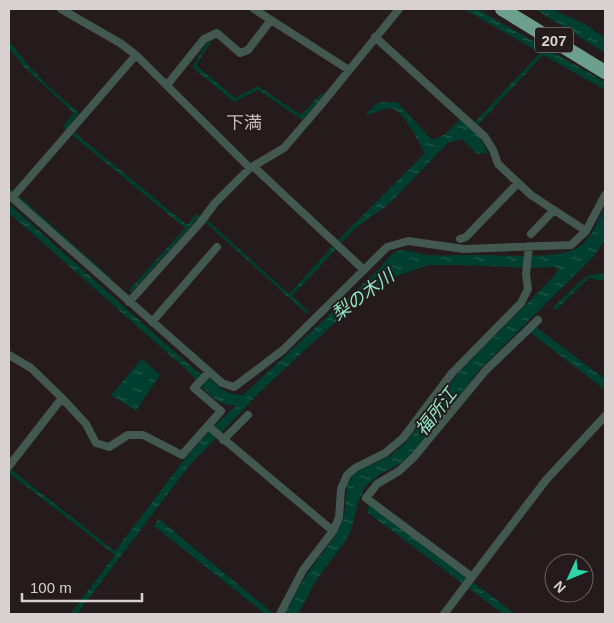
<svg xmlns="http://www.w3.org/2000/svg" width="614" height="623" viewBox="0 0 614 623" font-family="Helvetica,'Noto Sans JP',sans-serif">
<defs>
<pattern id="water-ripples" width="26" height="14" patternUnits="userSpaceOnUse" patternTransform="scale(1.25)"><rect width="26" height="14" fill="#003f30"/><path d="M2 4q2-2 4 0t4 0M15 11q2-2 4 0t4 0" fill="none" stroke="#245a4d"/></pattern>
</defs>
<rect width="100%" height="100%" fill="#251b1c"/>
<!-- water -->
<path fill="url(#water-ripples)" d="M 464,9 L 477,9 L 605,82 L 605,90 L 543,55 L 473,130 L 478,134 L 488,153 L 477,154 L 462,139 L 448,143 L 389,204 L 358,226 L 340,244 L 337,241 L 425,153 C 419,143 404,111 393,109 C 384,107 375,113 367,116 L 367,113 L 379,102 L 397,102 L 432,140 L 444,135 L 459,120 L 470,127 L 540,53 Z
M 535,9 L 555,9 L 560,13 L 585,24 L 605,38 L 605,53 Z
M 9,41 L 28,65 L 47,85 L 79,113 L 69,126 L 70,128 L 67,131 L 63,127 L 74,113 L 25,68 L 9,48 Z
M 212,41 L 196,65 L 235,98 L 258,86 L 301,115 L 321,94 L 324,95 L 302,120 L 258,90 L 234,102 L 192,67 L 207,43 Z
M 74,132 L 187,225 L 196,214 L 207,220 L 289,294 L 333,246 L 336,249 L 292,296 L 309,312 L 307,314 L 206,223 L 197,219 L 131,293 L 129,290 L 185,228 L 72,135 Z
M 9,204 L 195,370 C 200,373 205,376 210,379 C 222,389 226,395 243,395 L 381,267 C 386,261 390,254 397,251 C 407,248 418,254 427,255 C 444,256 461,255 477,255 C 502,255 559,260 579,247 C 592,238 598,220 605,206 L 605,239 L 594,256 L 480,369 L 415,452 L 399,464 L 379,475 L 366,486 L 359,500 L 351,530 L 344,543 L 317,579 L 298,614 L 284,614 L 307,574 L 335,536 L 344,518 L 347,485 L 354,473 L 390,456 L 406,442 L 460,371 L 553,277 L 558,270 L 555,267 L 533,268 L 460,265 L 428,265 L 392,278 L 359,300 L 262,390 L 189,466 L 77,614 L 70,614 L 115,555 L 9,473 L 9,468 L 115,551 L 184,460 L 213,427 L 236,406 L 235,405 C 217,408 200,385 190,373 L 9,213 Z
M 605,273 L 605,280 L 597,280 L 589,278 L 556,310 L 553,307 L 588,275 Z
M 536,327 L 605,379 L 605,390 L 531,333 Z
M 142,359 L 160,375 L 136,411 L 111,395 Z
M 369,504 L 515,614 L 503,614 L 367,512 Z
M 159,519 L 274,614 L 265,614 L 154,526 Z"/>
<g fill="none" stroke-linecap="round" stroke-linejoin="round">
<!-- stream -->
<path stroke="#003f30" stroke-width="2.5" d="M 9,189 L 111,280"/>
<!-- minor -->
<path stroke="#435851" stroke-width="8" d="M 61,9 L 120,43 L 136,55 L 250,168
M 254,9 L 349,70
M 375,37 L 485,137 L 493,150 L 498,164 L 531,195 L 586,231
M 167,85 L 204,39 L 217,33 L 240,53 L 248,50 L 271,20
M 255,165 L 256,169 L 364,270
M 9,195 L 222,383 L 234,387 L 283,350 L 387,247 L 408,241 L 464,249 L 571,245 L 586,231 L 605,195
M 12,198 L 136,55
M 531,234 L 554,210
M 460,239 L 466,237 L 518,183
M 129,302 L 200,223 L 215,203 L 250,168 L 284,148 L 320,106 L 399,9
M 152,322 L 217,247
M 9,355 L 31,368 L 62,398 L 86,424 L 96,443 L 109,447 L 128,435 L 143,435 L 182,455 L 221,411 L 194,388 L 209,372
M 208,426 L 333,531
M 223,440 L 248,415
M 9,466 L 62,398
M 472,577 L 366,498 L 377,484 L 399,471 L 414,457 L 486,370 L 538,320
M 280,614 L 303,570 L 333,531 L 339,518 L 341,489 L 347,475 L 355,468 L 385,453 L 403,438 L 452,373 L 521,303 L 528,289 L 526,274 L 529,246
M 444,614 L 472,577 L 546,480 L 605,416"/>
<!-- trunk -->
<path stroke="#6d9f8e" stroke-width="14" d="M 502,9 L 605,72"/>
</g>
<g text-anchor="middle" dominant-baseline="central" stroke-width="4" stroke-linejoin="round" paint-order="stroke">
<!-- shield labels -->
<rect fill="#251b1c" stroke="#a29a9b" stroke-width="1" x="535" y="27.5" width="38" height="25" rx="4"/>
<g font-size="15" font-weight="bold" fill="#d8d0d1">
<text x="554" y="40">207</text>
</g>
<!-- neighbourhood labels -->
<g font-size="18" fill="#cabbbd" stroke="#251b1c">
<text x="244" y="123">下満</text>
</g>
<!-- water labels -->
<g font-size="18" font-style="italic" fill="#8ee5c8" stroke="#251b1c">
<text transform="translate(363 295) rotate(-36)">梨の木川</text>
<text transform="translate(436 412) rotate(-52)">福所江</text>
</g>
</g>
<!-- border -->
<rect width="614" height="623" fill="none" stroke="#d8d0d1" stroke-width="20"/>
<!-- north arrow -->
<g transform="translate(569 578) rotate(226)"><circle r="24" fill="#251b1c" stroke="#6d6364"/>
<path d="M0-4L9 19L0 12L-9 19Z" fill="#2ed4aa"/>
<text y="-8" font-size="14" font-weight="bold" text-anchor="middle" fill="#d8d0d1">N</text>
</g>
<!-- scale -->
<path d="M22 593v8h120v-8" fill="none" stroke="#d8d0d1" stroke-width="2.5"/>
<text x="30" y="593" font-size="15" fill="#d8d0d1" stroke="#251b1c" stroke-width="4" paint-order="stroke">100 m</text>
</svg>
